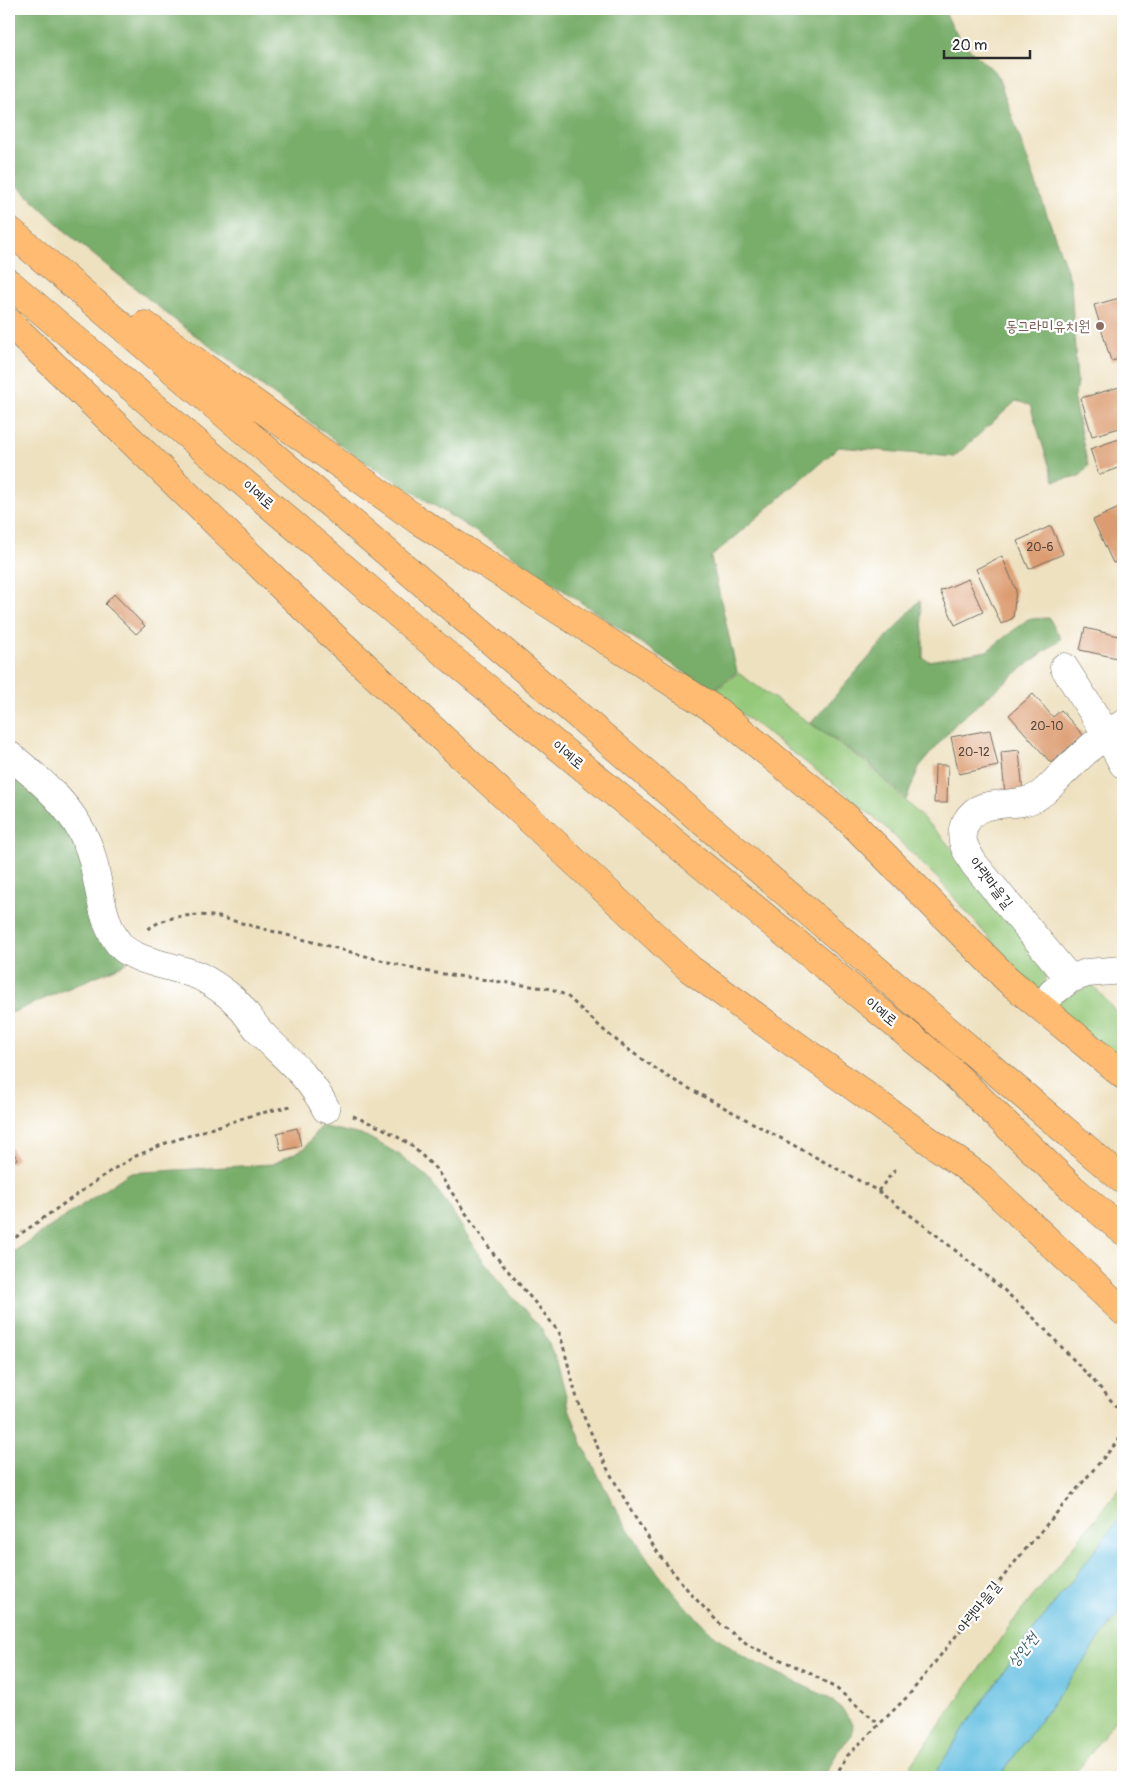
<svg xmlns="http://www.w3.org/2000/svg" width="1132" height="1786" viewBox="0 0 1132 1786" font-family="Pangolin,'Poor Story',sans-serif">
<rect width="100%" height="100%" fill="#fff"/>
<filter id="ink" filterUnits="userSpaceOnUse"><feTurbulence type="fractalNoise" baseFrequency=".02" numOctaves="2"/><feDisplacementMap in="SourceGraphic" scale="10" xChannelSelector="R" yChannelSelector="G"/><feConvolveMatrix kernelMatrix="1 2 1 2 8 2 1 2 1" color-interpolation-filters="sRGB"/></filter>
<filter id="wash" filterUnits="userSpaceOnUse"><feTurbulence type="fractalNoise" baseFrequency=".0096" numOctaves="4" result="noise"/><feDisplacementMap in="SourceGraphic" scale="20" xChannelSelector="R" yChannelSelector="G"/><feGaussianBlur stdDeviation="1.12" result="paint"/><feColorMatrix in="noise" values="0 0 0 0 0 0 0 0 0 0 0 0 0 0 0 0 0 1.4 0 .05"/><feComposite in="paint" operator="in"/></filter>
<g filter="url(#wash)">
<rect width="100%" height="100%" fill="#eee1c0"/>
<!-- green -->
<path fill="#95c97a" stroke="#607a52" d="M 738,673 L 865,762 L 941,836 L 1041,953 L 1046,970 L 1044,985 L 1060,1000 L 1092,984 L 1123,1020 L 1123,1067 L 1020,974 L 938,879 L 885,827 L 837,786 L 713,692 Z
M 1123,1484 L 1123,1514 L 1026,1640 L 960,1734 L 933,1777 L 903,1777 L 1011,1624 Z
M 1123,1609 L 1123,1710 L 1072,1777 L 999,1777 L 1098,1641 Z"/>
<!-- forest -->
<path fill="#78ad6a" stroke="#526c4a" d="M 9,9 L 943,9 L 960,40 L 997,74 L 1071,282 L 1077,383 L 1074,401 L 1088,466 L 1080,476 L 1054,481 L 1030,405 L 1016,401 L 954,457 L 839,447 L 711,557 L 737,672 L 712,691 L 489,540 L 354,455 L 171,317 L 75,240 L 9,178 Z
M 920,600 L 923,633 L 923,658 L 929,661 L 987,651 L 1028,619 L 1049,618 L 1061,639 L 1016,673 L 957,722 L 919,767 L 906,800 L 866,761 L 811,723 Z
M 9,769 L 64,822 L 127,963 L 9,1014 Z
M 320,1126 L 366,1136 L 400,1155 L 428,1178 L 446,1202 L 481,1257 L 509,1293 L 542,1329 L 557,1362 L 569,1408 L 583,1446 L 620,1517 L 654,1568 L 686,1607 L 713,1634 L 742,1656 L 829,1698 L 844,1711 L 853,1725 L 852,1735 L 838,1751 L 824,1777 L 9,1777 L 9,1255 L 129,1173 L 273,1164 L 305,1148 Z"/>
<!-- water -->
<path fill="#65c0e2" stroke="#487686" d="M 1123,1514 L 1123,1609 L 1098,1641 L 999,1777 L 933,1777 L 960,1734 L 1026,1640 Z"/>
<g id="blocks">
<!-- building -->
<path fill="#dc9b6f" d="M 1123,297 L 1123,358 L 1111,361 L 1094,305 Z
M 1123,386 L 1123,427 L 1092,436 L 1081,398 Z
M 1119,439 L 1123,451 L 1123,466 L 1099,475 L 1090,449 Z
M 1123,506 L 1123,559 L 1113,563 L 1093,520 Z
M 1051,526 L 1063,554 L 1029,569 L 1017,541 Z
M 1002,556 L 1016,590 L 1013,618 L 1001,624 L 976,569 Z
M 968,579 L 983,612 L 955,625 L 940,591 Z
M 114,594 L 145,626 L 136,634 L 105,604 Z
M 1085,628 L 1123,637 L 1122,659 L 1080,650 Z
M 1033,694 L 1053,717 L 1061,710 L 1083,735 L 1051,763 L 1009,715 Z
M 990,730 L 998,766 L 959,774 L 951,737 Z
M 1019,750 L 1023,794 L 1005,795 L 1001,752 Z
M 935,765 L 948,765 L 947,803 L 934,803 Z
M 297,1128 L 301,1146 L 281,1151 L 277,1133 Z
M 9,1144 L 17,1159 L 9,1164 Z"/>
</g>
</g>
<g filter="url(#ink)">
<use href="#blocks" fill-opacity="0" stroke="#6f6b5f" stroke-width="1"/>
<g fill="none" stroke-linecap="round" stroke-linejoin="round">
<!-- minor casing -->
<g stroke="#6f6b5f" stroke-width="29">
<path id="minor" d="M 1064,667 L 1106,733 L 1123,764
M 9,755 C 41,780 75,809 89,848 C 100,877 99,921 120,945 C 135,963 180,966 203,978 C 215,985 230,995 239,1005 C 247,1014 253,1024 260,1032 C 286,1059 309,1075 326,1109
M 1070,979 L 974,864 C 966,851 957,837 966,822 C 980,796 1012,809 1035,798 C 1045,793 1054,782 1061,775 C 1081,756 1099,737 1123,724
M 1052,993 L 1070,979 L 1087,973 L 1123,970"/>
</g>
<!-- highway casing -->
<g stroke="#6f6b5f" stroke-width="29">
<path id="highway" d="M 9,230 L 1123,1180
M 9,283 L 425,637 L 946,1066 L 1072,1188 L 1123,1231
M 9,322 L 336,639 L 690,969 L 981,1178 L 1123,1311
M 145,325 L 419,521 L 717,711 L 846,817 L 1008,980 L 1123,1075"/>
</g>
<!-- path -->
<path stroke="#6f6b5f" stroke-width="3" stroke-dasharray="4 4" stroke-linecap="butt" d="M 148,929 C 167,915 196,913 219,917 L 422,971 L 552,989 L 567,996 L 607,1033 L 633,1053 L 668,1077 L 878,1191 L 934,1233 L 1004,1290 L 1037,1321 L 1105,1393 L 1123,1415
M 353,1116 L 384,1129 L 411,1145 L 436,1169 L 492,1252 L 548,1318 L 560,1334 L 579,1406 L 607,1468 L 633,1514 L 660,1556 L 691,1594 L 719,1623 L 750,1646 L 808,1672 L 837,1689 L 879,1724
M 878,1191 L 898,1166
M 9,1242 L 112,1170 L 136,1156 L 166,1143 L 253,1115 L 291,1106
M 835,1777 L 847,1756 L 908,1696 L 1019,1557 L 1123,1435"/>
<!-- minor -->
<use href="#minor" stroke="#fff" stroke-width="28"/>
<!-- highway -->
<use href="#highway" stroke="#febb71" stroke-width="28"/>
</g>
</g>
<!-- markers -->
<circle fill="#8d6e63" stroke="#fff" stroke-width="2" cx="1100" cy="326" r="5"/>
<g text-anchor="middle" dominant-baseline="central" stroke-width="4.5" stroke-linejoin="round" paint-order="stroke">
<!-- number labels -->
<g font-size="12" fill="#57473c">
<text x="1040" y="547">20-6</text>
<text x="1047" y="726">20-10</text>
<text x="974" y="752">20-12</text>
</g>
<!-- education labels -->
<g font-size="15" fill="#785e54" stroke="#fff" text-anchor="end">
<text x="1090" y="326">동그라미유치원</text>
</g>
<!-- street labels -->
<g font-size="15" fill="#2b2b2b" stroke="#fff">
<text transform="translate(258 495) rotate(40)">이예로</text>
<text transform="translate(568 755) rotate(39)">이예로</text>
<text transform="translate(991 883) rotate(52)">아랫마을길</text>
<text transform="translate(881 1012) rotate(39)">이예로</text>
<text transform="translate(979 1607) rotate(-52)">아랫마을길</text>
</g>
<!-- water labels -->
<g font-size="16" font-style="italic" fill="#3f5f6b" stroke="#fff">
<text transform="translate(1023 1650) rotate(-52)">상안천</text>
</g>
</g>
<!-- margin -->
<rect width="1132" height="1786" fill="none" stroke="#fff" stroke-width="30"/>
<!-- scale -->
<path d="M944 50v8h86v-8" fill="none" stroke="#2b2b2b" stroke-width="2.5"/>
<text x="952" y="50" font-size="15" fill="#2b2b2b" stroke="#ffffff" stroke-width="4" paint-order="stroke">20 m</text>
</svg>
